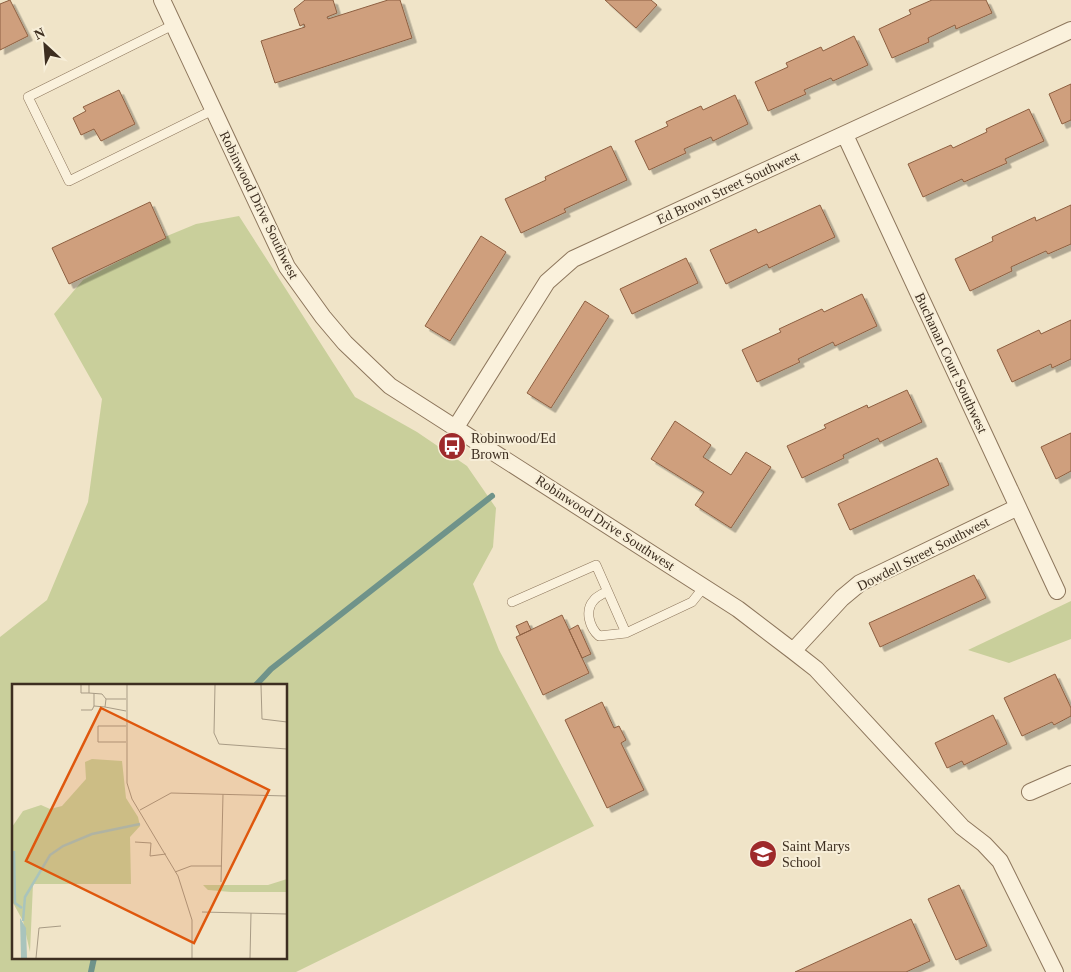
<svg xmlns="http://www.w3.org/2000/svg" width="1071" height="972" viewBox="0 0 1071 972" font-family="Georgia,serif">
<defs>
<filter id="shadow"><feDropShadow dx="4.5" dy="4.5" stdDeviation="0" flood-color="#0004"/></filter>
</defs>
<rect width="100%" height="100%" fill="#f0e4c8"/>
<!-- green -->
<path fill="#c9cf9b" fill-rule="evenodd" d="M 239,216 L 355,397 L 417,432 L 467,466 L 496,508 L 493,547 L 473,584 L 499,650 L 594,826 L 296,972 L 0,972 L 0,637 L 47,600 L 88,502 L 102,399 L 54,314 L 83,280 L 167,236 L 196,224 ZM 14,686 L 286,686 L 286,958 L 14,958 Z
M 1071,601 L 1071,639 L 1009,663 L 968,650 Z"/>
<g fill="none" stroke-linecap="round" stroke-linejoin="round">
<!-- stream -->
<path stroke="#6f938a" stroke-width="6" d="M 255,686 L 271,669 L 492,496
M 91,972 L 94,958"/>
</g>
<!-- building -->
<path fill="#cf9f7d" stroke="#8d5f41" filter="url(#shadow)" d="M 10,0 L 28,36 L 0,50 L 0,4 Z
M 305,0 L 333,0 L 337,13 L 327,17 L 328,19 L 388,0 L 400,0 L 412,38 L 275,83 L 261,41 L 305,27 L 304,24 L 300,26 L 294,9 Z
M 605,0 L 651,0 L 657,5 L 636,28 Z
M 932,0 L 986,0 L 992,13 L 956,29 L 955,25 L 928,38 L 929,42 L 892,58 L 879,29 L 911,14 L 909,10 Z
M 854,36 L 868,65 L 833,81 L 831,78 L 804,90 L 806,94 L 768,111 L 755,82 L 788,67 L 786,63 L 821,47 L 823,51 Z
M 1071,84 L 1071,120 L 1062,124 L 1049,94 Z
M 119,90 L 135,124 L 101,141 L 94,129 L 81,135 L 73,118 L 86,111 L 83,107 Z
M 735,95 L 748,124 L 713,141 L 711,137 L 684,149 L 686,153 L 649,170 L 635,141 L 668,126 L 666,122 L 701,106 L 703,110 Z
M 1029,109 L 1044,141 L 1005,159 L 1007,163 L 964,182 L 962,179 L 923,197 L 908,164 L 951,145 L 953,148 L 987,132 L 986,129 Z
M 611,146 L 627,180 L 564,209 L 566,212 L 521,233 L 505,199 L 546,180 L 545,177 Z
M 150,202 L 166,238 L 69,284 L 52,248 Z
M 820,205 L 835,237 L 769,268 L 767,264 L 726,284 L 710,250 L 756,229 L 758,233 Z
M 1071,205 L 1071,244 L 1048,254 L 1046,251 L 1011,267 L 1012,271 L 970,291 L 955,259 L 993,241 L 992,237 L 1035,217 L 1036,221 Z
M 481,236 L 506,252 L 450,341 L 425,326 Z
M 686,258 L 698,283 L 632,314 L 620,289 Z
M 862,294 L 877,326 L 835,346 L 833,342 L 798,359 L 800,362 L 757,382 L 742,350 L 781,332 L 779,329 L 822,309 L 824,312 Z
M 585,301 L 609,316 L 551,408 L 527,393 Z
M 1071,320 L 1071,359 L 1052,368 L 1051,364 L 1012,382 L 997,350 L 1039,330 L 1041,334 Z
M 907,390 L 922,422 L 880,442 L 878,438 L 843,455 L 844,458 L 802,478 L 787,446 L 826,428 L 824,425 L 867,405 L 868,408 Z
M 675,421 L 711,445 L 703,457 L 731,475 L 746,452 L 771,467 L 731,528 L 695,505 L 704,492 L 651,459 Z
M 1071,433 L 1071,471 L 1056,479 L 1041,447 Z
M 937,458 L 949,485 L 850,530 L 838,504 Z
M 974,575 L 986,598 L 880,647 L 869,623 Z
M 562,615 L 589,673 L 543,695 L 516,637 Z
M 527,621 L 531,630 L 520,635 L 516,626 Z
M 578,625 L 591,654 L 582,658 L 569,630 Z
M 1055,674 L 1071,708 L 1071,716 L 1054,725 L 1052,722 L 1022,736 L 1004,698 Z
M 602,702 L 614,728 L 619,726 L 626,740 L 621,743 L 644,790 L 607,808 L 565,720 Z
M 993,715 L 1007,744 L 964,765 L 962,761 L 947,768 L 935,743 Z
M 959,885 L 987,946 L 956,960 L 928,899 Z
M 911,919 L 930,961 L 906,972 L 795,972 Z"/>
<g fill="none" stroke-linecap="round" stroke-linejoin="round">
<!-- lane casing -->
<g stroke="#8d765c" stroke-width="10">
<path id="lane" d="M 173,25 L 28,97 L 69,181 L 213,110
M 607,591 C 603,594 597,596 594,600 C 584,611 590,628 599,636 L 626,633
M 512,602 L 596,565 L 626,633 L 692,602 L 704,587"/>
</g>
<!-- street casing -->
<g stroke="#8d765c" stroke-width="18">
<path id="street" d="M 162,0 L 287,267 L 323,317 L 345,343 L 390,386 L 738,609 L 793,651 L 816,669 L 962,827 L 984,844 L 1000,861 L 1055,972
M 845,135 L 1057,591
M 456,427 L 547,282 L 573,259 L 1071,30
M 793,651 L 842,598 L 860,583 L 1018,507
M 1030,792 L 1071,774"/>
</g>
<!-- lane -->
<use href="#lane" stroke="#faf1dc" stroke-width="9"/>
<!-- street -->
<use href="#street" stroke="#faf1dc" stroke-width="16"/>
</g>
<!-- icons -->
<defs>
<g id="bus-disc" transform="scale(1.4375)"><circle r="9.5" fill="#9e2a2b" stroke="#f7eed8"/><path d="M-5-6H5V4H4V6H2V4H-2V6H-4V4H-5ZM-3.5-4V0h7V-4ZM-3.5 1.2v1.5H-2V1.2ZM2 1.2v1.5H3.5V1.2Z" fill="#fff"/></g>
<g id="school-disc" transform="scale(1.4375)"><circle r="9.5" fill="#9e2a2b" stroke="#f7eed8"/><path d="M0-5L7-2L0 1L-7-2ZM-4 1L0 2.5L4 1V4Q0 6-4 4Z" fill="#fff"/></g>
</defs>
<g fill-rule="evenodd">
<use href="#bus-disc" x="452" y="446"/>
<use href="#school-disc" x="763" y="854"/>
</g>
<g text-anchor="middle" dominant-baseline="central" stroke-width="4" stroke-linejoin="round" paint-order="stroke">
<!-- street labels -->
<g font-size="14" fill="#3d2e20" stroke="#f7eed8">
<text transform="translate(728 188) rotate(-25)">Ed Brown Street Southwest</text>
<text transform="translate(259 205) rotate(64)">Robinwood Drive Southwest</text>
<text transform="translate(951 363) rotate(65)">Buchanan Court Southwest</text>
<text transform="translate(605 523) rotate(33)">Robinwood Drive Southwest</text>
<text transform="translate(923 554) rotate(-27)">Dowdell Street Southwest</text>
</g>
<!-- poi labels -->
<g font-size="14" fill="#3d2e20" stroke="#f7eed8" text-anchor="start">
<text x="471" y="438">Robinwood/Ed<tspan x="471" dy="16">Brown</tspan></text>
<text x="782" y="846">Saint Marys<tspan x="782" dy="16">School</tspan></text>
</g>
</g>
<!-- overview -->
<g transform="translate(12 684)">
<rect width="275" height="275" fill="#f0e4c8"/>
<path d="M 80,75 L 110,77 L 114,114 L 126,133 L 128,142 L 118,153 L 119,200 L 21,200 L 18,268 L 11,237 L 0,217 L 0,143 L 11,127 L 29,121 L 38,125 L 50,122 L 74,95 L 73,78 ZM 275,195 L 275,208 L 219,208 L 196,206 L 191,201 L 256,201 Z" fill="#c9cf9b"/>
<path d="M 8,234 L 14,244 L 15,274 L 9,274 Z" fill="#a9c4bc"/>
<path fill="none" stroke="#a9c4bc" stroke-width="2.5" d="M 2,167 L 3,219 L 10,224M 11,237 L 13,213 L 38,171 L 51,162 L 80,150 L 128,140"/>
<path fill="none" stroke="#a89b85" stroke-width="1" d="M 69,1 L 69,9 L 77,9M 77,1 L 77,9 L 90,10 L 94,15 L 114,15M 115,1 L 115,99 L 120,115 L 166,192 L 180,236 L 180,274M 203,1 L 202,49 L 207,60 L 275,65M 249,1 L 250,35 L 275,38M 82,9 L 82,22 L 93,23 L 94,15M 93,23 L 114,27M 69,26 L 80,26 L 82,22M 114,58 L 86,58 L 86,42 L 114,42M 128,126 L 159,109 L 275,112M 123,158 L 139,159 L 138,172 L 154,170M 163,188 L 179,182 L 210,182M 209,198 L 211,110M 190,228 L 275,230M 24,274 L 27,244 L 49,242M 238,274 L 239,229"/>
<path fill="#df570d" fill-opacity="0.15" stroke="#df570d" stroke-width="2.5" d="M 89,24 L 257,106 L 182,259 L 14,177 Z"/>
<rect width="275" height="275" fill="none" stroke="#3d2e20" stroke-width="2.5"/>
</g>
<!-- north arrow -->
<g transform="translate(45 45) rotate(334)" stroke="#f7eed8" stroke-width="4" paint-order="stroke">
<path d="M0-4L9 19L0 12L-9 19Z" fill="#3d2e20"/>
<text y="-8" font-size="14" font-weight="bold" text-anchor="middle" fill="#3d2e20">N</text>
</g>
</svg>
